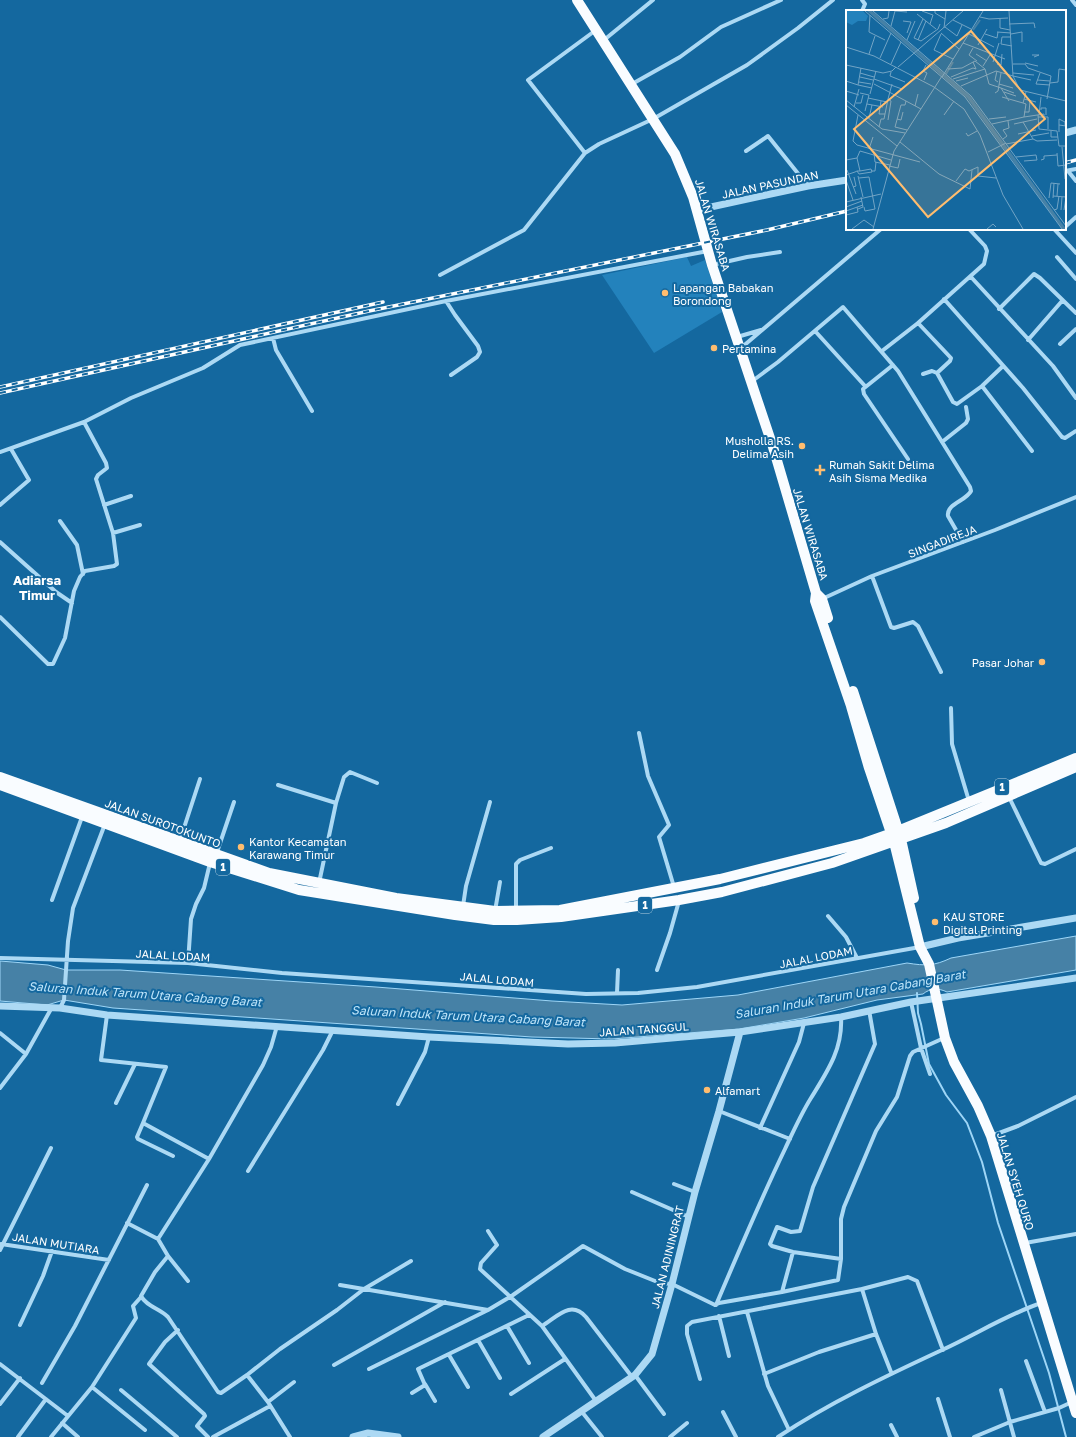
<svg xmlns="http://www.w3.org/2000/svg" width="1076" height="1437" viewBox="0 0 1076 1437" font-family="'Golos Text',sans-serif">
<rect width="100%" height="100%" fill="#14689f"/>
<!-- green -->
<path fill="#2382bc" d="M 687,257 L 691,266 L 705,260 L 722,312 L 654,353 L 602,275 Z"/>
<!-- water -->
<path fill="#4681a6" stroke="#9ed6f7" d="M 1076,936 L 1076,970 L 947,992 C 939,988 930,988 923,994 L 877,1000 L 804,1018 L 739,1029 L 612,1039 L 532,1037 L 113,1008 L 64,1000 L 47,1005 L 0,1001 L 0,961 L 48,965 L 66,970 L 120,970 L 376,987 L 552,1001 L 622,1005 L 738,995 L 907,963 C 926,966 934,966 951,958 Z"/>
<g fill="none" stroke-linecap="round" stroke-linejoin="round">
<!-- stream -->
<path stroke="#9ed6f7" stroke-width="2" d="M 917,993 L 918,1013 L 921,1024 L 929,1064 L 946,1095 L 967,1123 L 982,1162 L 998,1223 L 1049,1373 L 1066,1437"/>
<!-- minor -->
<path stroke="#acd9f4" stroke-width="4" d="M 862,0 L 865,4 L 862,11
M 1072,0 L 1076,5
M 604,40 L 653,0
M 632,84 L 680,57 L 721,27 L 781,0
M 746,151 L 768,136 L 808,186
M 585,153 L 528,80 L 596,30
M 1065,171 L 1076,169
M 1068,171 L 1076,181
M 1065,227 L 1076,217
M 1054,229 L 1076,253
M 1057,257 L 1076,279
M 712,265 L 747,257 L 780,252
M 440,275 L 524,230 L 585,153 L 599,144 L 653,119 L 747,65 L 798,28 L 833,0
M 971,277 L 1053,366 L 1076,398
M 944,299 L 1023,388 L 1062,437 L 1065,438 L 1076,431
M 446,301 L 455,315 L 478,346 L 480,352 L 477,357 L 451,375
M 999,309 L 1034,274 L 1040,278 L 1076,313
M 918,323 L 951,358 L 950,361 L 937,373
M 815,331 L 865,386
M 737,337 L 761,330
M 273,338 L 276,350 L 312,411
M 1028,340 L 1062,301
M 1060,344 L 1076,329
M 741,348 L 881,229
M 882,351 L 918,323 L 984,264 L 987,251 L 985,246 L 969,229
M 893,365 L 863,389 L 864,394 L 908,459
M 923,374 L 932,371 L 937,373 L 953,402 L 957,404 L 982,386 L 1003,366
M 751,382 L 778,362 L 843,307 L 898,371 L 970,487 L 971,491 C 966,501 946,504 948,516 L 963,542
M 982,386 L 1032,451
M 942,442 L 966,423 L 968,419 L 966,407
M 0,452 L 84,422 L 131,398 L 203,368 L 240,345 L 446,301 L 708,251
M 0,505 L 29,480 L 11,449
M 104,505 L 131,496
M 60,521 L 77,545 L 83,574
M 113,533 L 140,525
M 0,542 L 56,592 L 72,603
M 872,576 L 891,627 L 894,628 L 913,622 L 918,626 L 941,672
M 822,599 L 872,576 L 995,530 L 1076,497
M 0,617 L 48,664 L 53,664 L 65,638 L 74,591 L 80,577 L 85,571 L 114,566 L 117,564 L 113,533 L 96,479 L 98,475 L 107,468 L 106,463 L 84,422
M 951,708 L 952,744 L 969,801
M 639,733 L 648,776 L 669,825 L 659,837 L 674,887
M 278,785 L 336,803
M 1009,797 L 1041,863 L 1045,864 L 1076,849
M 180,840 L 200,779
M 216,855 L 234,802
M 319,883 L 336,803 L 344,777 L 350,772 L 377,783
M 52,900 L 82,817
M 463,906 L 466,886 L 490,802
M 516,909 L 516,864 L 520,860 L 551,848
M 495,911 L 500,882
M 828,916 L 846,937 L 857,958
M 0,958 L 188,963 L 282,973 L 586,994 L 638,993 L 697,987 L 920,947
M 188,963 L 191,919 L 196,904 L 204,888 L 210,863
M 657,970 L 670,933 L 679,901
M 617,993 L 618,970
M 911,1002 L 921,1048 L 930,1074
M 60,1008 L 64,1000 L 68,941 L 73,908 L 105,824
M 107,1015 L 101,1060 L 166,1067 L 143,1123 L 209,1159
M 277,1026 L 271,1047 L 263,1065 L 209,1159 L 158,1239 L 168,1256 L 155,1272 L 141,1296 C 147,1307 159,1308 168,1317 L 218,1392 L 221,1393 L 247,1375 L 268,1402 L 290,1437
M 0,1033 L 26,1054
M 0,1088 L 26,1054 L 51,1009
M 116,1103 L 135,1064
M 398,1104 L 425,1052 L 429,1037
M 719,1111 L 790,1139
M 143,1123 L 137,1137 L 138,1139 L 173,1156
M 760,1128 L 799,1042 L 804,1023
M 991,1136 L 1018,1126 L 1076,1097
M 248,1171 L 323,1050 L 333,1030
M 674,1184 L 695,1192
M 632,1192 L 689,1217
M 127,1223 L 158,1239
M 488,1231 L 497,1245 L 481,1263 L 480,1269 L 542,1326 L 596,1401
M 1025,1243 L 1076,1234
M 1,1244 L 109,1260
M 0,1250 L 51,1148
M 168,1256 L 188,1281
M 841,1259 L 793,1252 L 772,1246 L 770,1244 L 777,1227 L 791,1232 L 800,1231 L 813,1187 L 875,1044 L 869,1010
M 340,1285 L 488,1310 L 513,1295 L 583,1246 L 625,1269 L 660,1283 L 672,1284 L 715,1305
M 862,1289 L 876,1334 L 891,1372
M 782,1292 L 793,1252
M 715,1305 L 719,1303 L 782,1292 L 838,1280 L 841,1259 L 841,1219 L 844,1207 L 876,1131 L 897,1097 L 910,1056 L 913,1052 L 944,1038
M 716,1305 C 738,1253 760,1201 785,1149 C 793,1132 801,1114 811,1098 C 827,1072 843,1049 841,1017
M 747,1312 L 768,1386 L 789,1430
M 719,1316 L 729,1356
M 20,1325 L 43,1276 L 52,1251
M 507,1326 L 529,1363
M 542,1326 C 558,1316 571,1300 586,1317 L 632,1377
M 178,1330 L 165,1342 L 149,1364 L 204,1414 L 205,1416 L 197,1426 L 208,1437
M 478,1340 L 500,1378
M 449,1355 L 468,1387
M 1026,1361 L 1045,1412
M 0,1364 L 68,1416
M 334,1365 L 445,1302
M 369,1369 L 488,1310
M 764,1374 L 819,1352 L 876,1334
M 247,1375 L 280,1349 L 337,1310 L 364,1289 L 411,1261
M 635,1375 L 664,1414
M 700,1379 L 687,1334 L 687,1326 L 692,1322 L 862,1289 L 908,1277 L 917,1281 L 943,1350
M 42,1383 L 75,1326 L 147,1185
M 425,1384 L 435,1401
M 92,1387 L 145,1430
M 121,1390 L 177,1437
M 1001,1390 L 1014,1437
M 412,1393 L 425,1385 L 418,1369 L 529,1315
M 511,1394 L 565,1359
M 938,1399 L 950,1437
M 268,1402 L 294,1382
M 0,1404 L 20,1378
M 582,1412 L 602,1437
M 723,1412 L 736,1437
M 62,1423 L 78,1437
M 891,1425 L 897,1437
M 18,1437 L 46,1399
M 51,1437 L 92,1387 L 136,1318 L 133,1306 L 141,1297
M 213,1437 L 270,1406
M 670,1437 L 687,1423
M 778,1437 C 829,1403 886,1376 942,1350 C 975,1335 1006,1315 1041,1303
M 974,1437 L 1010,1422 L 1059,1408 L 1072,1402"/>
<!-- tertiary -->
<path stroke="#acd9f4" stroke-width="7" d="M 1065,133 L 1076,130
M 697,210 L 808,186 L 847,180
M 920,947 L 958,938 L 1076,918
M 0,1006 L 60,1008 L 107,1015 L 429,1037 L 568,1044 L 615,1043 L 740,1032 L 841,1017 L 911,1002 L 1076,978
M 353,1437 L 368,1433 L 398,1437
M 543,1437 L 635,1375 L 652,1354 L 672,1284 L 695,1192 L 719,1111 L 740,1032"/>
<!-- primary -->
<path stroke="#f9fcff" stroke-width="10" d="M 577,0 L 675,154 L 693,197 L 712,265 L 773,447 L 816,593 L 815,601 L 851,706 L 869,768 L 894,842 L 920,947 L 929,964 L 945,1038 L 954,1062 L 978,1106 L 991,1136 L 1076,1413
M 816,593 L 822,599 L 828,618
M 853,691 L 901,839 L 914,898
M 0,777 L 269,873 L 396,898 L 495,911 L 560,910 L 720,879 L 864,843 L 898,831 L 1076,758
M 0,785 L 210,862 L 299,890 L 455,915 L 494,920 L 517,920 L 561,917 L 679,900 L 722,892 L 832,863 L 946,823 L 1076,767"/>
<!-- rail casing -->
<g stroke="#fff" stroke-width="3.5">
<path id="rail" d="M 1065,163 L 1076,160
M 0,387 L 383,302
M 0,393 L 369,311 L 767,230 L 847,211"/>
</g>
<!-- rail -->
<use href="#rail" stroke="#14689f" stroke-width="2" stroke-dasharray="6" stroke-linecap="butt"/>
</g>
<!-- markers -->
<g fill="#ffbd6f" stroke="#14689f" stroke-width="1.5">
<circle cx="665" cy="293" r="4"/>
<circle cx="714" cy="348" r="4"/>
<circle cx="802" cy="446" r="4"/>
<path d="M818 464h4v4h4v4h-4v4h-4v-4h-4v-4h4z"/>
<circle cx="1042" cy="662" r="4"/>
<circle cx="241" cy="847" r="4"/>
<circle cx="935" cy="922" r="4"/>
<circle cx="707" cy="1090" r="4"/>
</g>
<g text-anchor="middle" dominant-baseline="central" stroke-width="4" stroke-linejoin="round" paint-order="stroke">
<!-- shield labels -->
<g fill="#14689f" stroke="#b8d2e2" stroke-width="1">
<rect x="995" y="779" width="14" height="16" rx="3"/>
<rect x="216" y="859" width="14" height="16" rx="3"/>
<rect x="638" y="897" width="14" height="16" rx="3"/>
</g>
<g font-size="10" font-weight="bold" fill="#fff">
<text x="1002" y="787">1</text>
<text x="223" y="867">1</text>
<text x="645" y="905">1</text>
</g>
<!-- street labels -->
<g font-size="11" fill="#fff" stroke="#14689f">
<text transform="translate(770 184) rotate(-12)">JALAN PASUNDAN</text>
<text transform="translate(713 225) rotate(73)">JALAN WIRASABA</text>
<text transform="translate(811 534) rotate(73)">JALAN WIRASABA</text>
<text transform="translate(942 541) rotate(-21)">SINGADIREJA</text>
<text transform="translate(163 823) rotate(20)">JALAN SUROTOKUNTO</text>
<text transform="translate(173 955) rotate(3)">JALAL LODAM</text>
<text transform="translate(816 957) rotate(-11)">JALAL LODAM</text>
<text transform="translate(497 979) rotate(5)">JALAL LODAM</text>
<text transform="translate(644 1029) rotate(-4)">JALAN TANGGUL</text>
<text transform="translate(1016 1181) rotate(73)">JALAN SYEH QURO</text>
<text transform="translate(56 1243) rotate(9)">JALAN MUTIARA</text>
<text transform="translate(667 1257) rotate(-76)">JALAN ADININGRAT</text>
</g>
<!-- poi labels -->
<g font-size="11" fill="#fff" stroke="#14689f" text-anchor="start">
<text x="673" y="287">Lapangan Babakan<tspan x="673" dy="13">Borondong</tspan></text>
<text x="722" y="348">Pertamina</text>
<text x="794" y="440" text-anchor="end">Musholla RS.<tspan x="794" dy="13">Delima Asih</tspan></text>
<text x="829" y="464">Rumah Sakit Delima<tspan x="829" dy="13">Asih Sisma Medika</tspan></text>
<text x="1034" y="662" text-anchor="end">Pasar Johar</text>
<text x="249" y="841">Kantor Kecamatan<tspan x="249" dy="13">Karawang Timur</tspan></text>
<text x="943" y="916">KAU STORE<tspan x="943" dy="13">Digital Printing</tspan></text>
<text x="715" y="1090">Alfamart</text>
</g>
<!-- water labels -->
<g font-size="12" font-style="italic" fill="#bfe5fa" stroke="#14689f">
<text transform="translate(145 994) rotate(4)">Saluran Induk Tarum Utara Cabang Barat</text>
<text transform="translate(850 994) rotate(-10)">Saluran Induk Tarum Utara Cabang Barat</text>
<text transform="translate(468 1016) rotate(3)">Saluran Induk Tarum Utara Cabang Barat</text>
</g>
<!-- quarter labels -->
<g font-size="13" font-weight="bold" fill="#fff" stroke="#14689f">
<text x="37" y="580">Adiarsa<tspan x="37" dy="15">Timur</tspan></text>
</g>
</g>
<!-- overview -->
<g transform="translate(846 10)">
<rect width="220" height="220" fill="#14689f"/>
<path d="M 0,1 L 17,1 L 22,6 L 20,11 L 12,11 L 6,15 L 0,12 Z" fill="#2382bc"/>
<path d="M 21,1 L 26,1 L 124,86 L 220,219 L 216,219 L 121,88 Z" fill="#4681a6"/>
<path fill="none" stroke="#4681a6" stroke-width="2" d="M 127,20 L 134,10M 100,64 L 107,52"/>
<path fill="none" stroke="#72a4c5" stroke-width="1" d="M 19,1 L 119,87 L 216,219M 27,1 L 125,86 L 220,216M 49,1 L 61,2M 76,1 L 87,5 L 84,14M 89,1 L 89,3 L 99,9M 163,1 L 167,66M 71,4 L 90,19M 24,5 L 23,22 L 39,30M 134,7 L 143,9 L 162,8M 154,8 L 154,18 L 164,20M 37,9 L 42,8 L 43,1M 77,9 L 68,28 L 75,31 L 92,19 L 94,14M 107,10 L 125,19M 57,11 L 65,12 L 61,23M 163,14 L 188,13 L 189,18M 45,16 L 49,1M 99,17 L 111,26 L 116,15M 98,18 L 100,1M 151,22 L 165,23M 95,23 L 113,39M 95,24 L 88,40 L 107,49M 123,24 L 148,37M 139,24 L 151,28 L 152,22M 165,24 L 176,22 L 176,32M 165,27 L 156,27 L 155,34 L 166,36M 61,30 L 69,11M 72,30 L 80,11M 117,33 L 159,49M 132,35 L 141,19M 0,37 L 28,46 L 88,77 L 118,99 L 134,125 L 157,185 L 177,219M 127,38 L 123,45 L 131,51M 23,44 L 29,26M 130,44 L 141,51M 186,45 L 193,45 L 188,47M 34,48 L 45,23M 147,52 L 153,33M 179,53 L 192,56M 45,54 L 55,32M 151,54 L 155,55 L 156,44M 167,54 L 179,54 L 182,58 L 205,66 L 201,89M 0,55 L 37,63 L 46,61 L 50,57M 137,56 L 144,45M 52,57 L 117,1M 15,58 L 12,75 L 26,78M 102,59 L 116,58 L 129,51 L 139,59 L 143,74 L 155,78 L 163,91M 151,61 L 149,70 L 152,72M 45,62 L 44,66 L 59,72M 14,63 L 28,67M 167,63 L 188,65M 194,63 L 190,74 L 204,75M 167,66 L 185,70M 14,67 L 27,70M 96,67 L 137,1M 105,67 L 127,58 L 130,59 L 127,52M 28,69 L 56,79M 107,69 L 139,59M 78,70 L 81,63 L 77,61 L 80,55M 191,70 L 204,71M 0,71 L 12,75M 110,71 L 122,68M 13,72 L 25,74M 204,73 L 212,72 L 213,59 L 220,60M 28,74 L 75,99M 153,74 L 167,78M 115,76 L 150,61 L 167,66 L 174,80 L 220,91M 155,78 L 168,83M 0,81 L 13,85M 158,82 L 170,86M 14,83 L 23,85 L 19,101M 149,83 L 152,81 L 155,63M 24,84 L 30,61M 156,87 L 177,93M 22,88 L 41,92M 178,89 L 190,92M 0,90 L 36,119 L 59,123M 35,91 L 33,104 L 39,104M 60,91 L 59,95 L 55,95 L 49,117 L 61,120M 10,93 L 15,93 L 17,85M 21,94 L 37,97M 0,95 L 51,136M 69,96 L 72,84M 8,97 L 13,79M 195,100 L 195,98 L 200,98 L 200,105M 178,102 L 183,102 L 184,91M 12,105 L 7,131 L 11,135 L 74,152M 98,105 L 108,91M 192,105 L 193,119 L 211,121 L 213,136 L 220,136M 193,105 L 195,87M 178,107 L 198,104 L 198,107M 192,107 L 202,107 L 202,119M 23,108 L 26,95M 51,109 L 55,110 L 57,102M 143,109 L 160,107M 42,110 L 45,91 L 42,89 L 46,74M 177,112 L 187,129M 146,114 L 178,107 L 180,94 L 177,93 L 180,82M 168,114 L 191,109M 213,115 L 213,109 L 219,112 L 219,116M 33,117 L 35,109 L 38,109 L 42,89M 205,121 L 205,127 L 212,127M 213,122 L 213,115 L 220,116M 120,123 L 122,126 L 131,121M 172,124 L 190,120M 186,126 L 203,123M 157,129 L 161,126 L 157,120 L 163,118 L 162,111M 54,132 L 93,164 L 124,179 L 126,160M 160,134 L 187,129 L 191,131 L 211,130M 216,137 L 219,169M 23,139 L 27,127M 142,142 L 160,133M 28,143 L 29,152 L 44,155M 211,143 L 212,156 L 220,155M 170,147 L 190,145 L 191,150 L 178,151M 11,148 L 14,161M 0,150 L 11,148 L 14,141 L 45,150M 195,150 L 198,149 L 198,146 L 211,145M 43,156 L 52,158 L 54,149M 1,160 L 10,184M 26,161 L 29,161 L 30,152M 0,165 L 9,162 L 11,161 L 14,161 L 25,159 L 26,162 L 13,164 L 11,161M 12,166 L 17,187M 13,168 L 23,167 L 29,199 L 19,201 L 18,197M 0,170 L 7,190M 110,171 L 119,159 L 123,161 L 132,157 L 132,166 L 150,168M 7,177 L 10,176 L 8,167M 207,186 L 220,187 L 218,200M 211,186 L 212,174M 203,188 L 205,173 L 214,174M 207,188 L 208,173M 0,192 L 35,184M 0,197 L 16,191M 12,199 L 17,197 L 15,187M 208,200 L 211,199 L 213,186M 215,200 L 216,187M 0,201 L 17,195M 0,205 L 12,202 L 11,197M 6,219 L 18,210 L 28,217M 27,219 L 48,141 L 96,66M 141,219 L 147,214 L 150,217"/>
<path fill="#ffbd6f" fill-opacity="0.15" stroke="#ffbd6f" stroke-width="2" d="M 125,21 L 199,109 L 82,207 L 8,119 Z"/>
<rect width="220" height="220" fill="none" stroke="#fff" stroke-width="2"/>
</g>
</svg>
